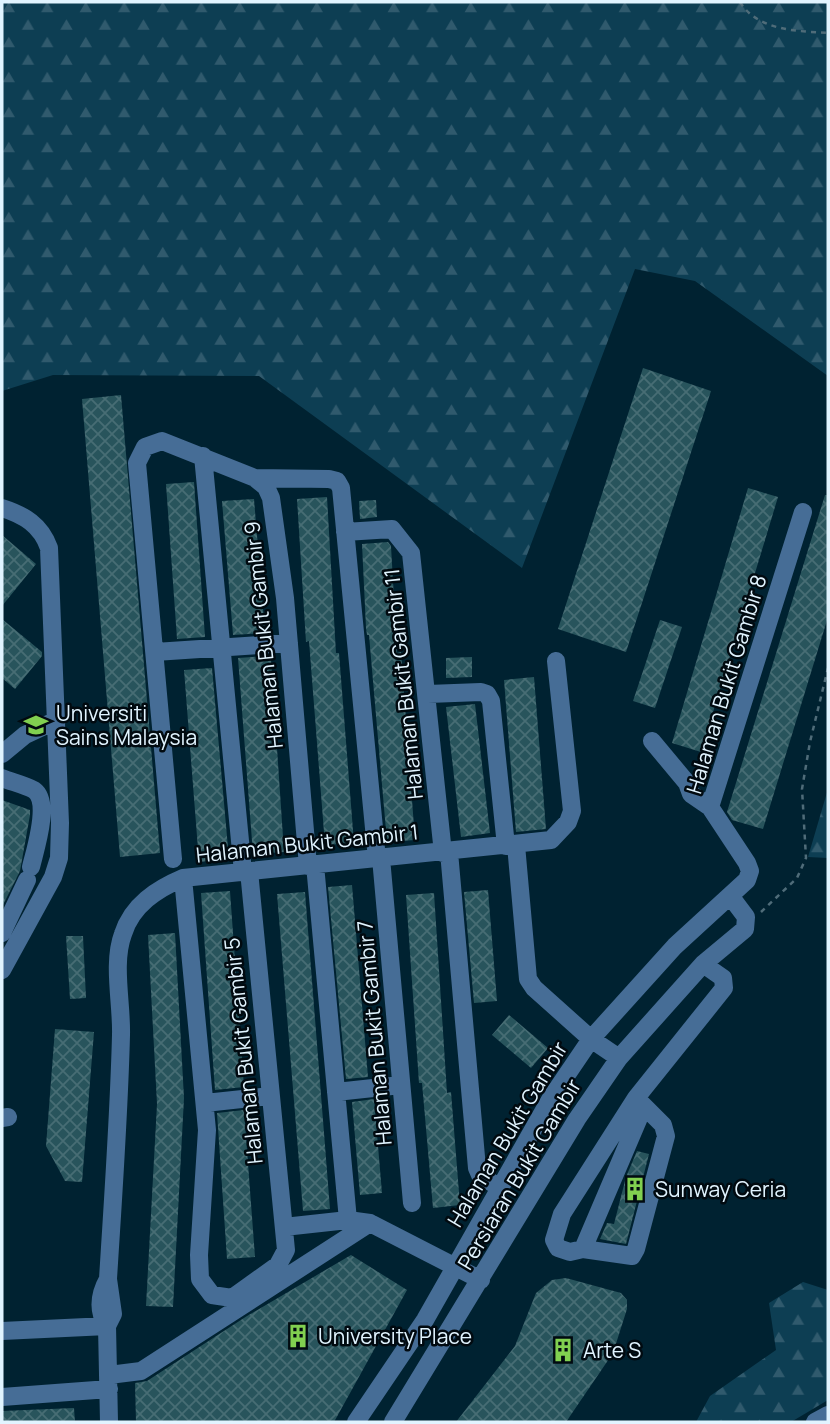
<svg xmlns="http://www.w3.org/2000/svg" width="830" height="1424" viewBox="0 0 830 1424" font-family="Manrope,sans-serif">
<defs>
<pattern id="forest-firs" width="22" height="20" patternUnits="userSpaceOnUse" patternTransform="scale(1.75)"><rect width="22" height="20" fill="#0d3e53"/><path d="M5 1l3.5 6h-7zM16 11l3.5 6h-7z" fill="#305a6d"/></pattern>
<pattern id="building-cross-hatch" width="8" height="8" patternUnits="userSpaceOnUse" patternTransform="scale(1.75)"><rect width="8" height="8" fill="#28545c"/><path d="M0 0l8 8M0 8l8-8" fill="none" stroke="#476d74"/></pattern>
</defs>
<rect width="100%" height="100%" fill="#002231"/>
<!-- forest -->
<path fill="url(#forest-firs)" d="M 2,2 L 828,2 L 828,376 L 695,281 L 635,269 L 522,568 L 259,376 L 53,375 L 2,391 Z
M 828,789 L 828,858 L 808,857 Z
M 803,1282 L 828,1290 L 828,1400 L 791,1422 L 696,1422 L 710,1396 L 776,1350 L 769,1303 Z"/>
<!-- building -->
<path fill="url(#building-cross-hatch)" d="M 643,368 L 711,391 L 626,652 L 558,629 Z
M 121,395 L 160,853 L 120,857 L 82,399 Z
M 194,482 L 205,637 L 177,639 L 166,484 Z
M 748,488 L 778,497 L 701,752 L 672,743 Z
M 825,495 L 828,495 L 828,617 L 763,829 L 732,820 L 727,812 Z
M 327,497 L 336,653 L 339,653 L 354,843 L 325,845 L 309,641 L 306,642 L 297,499 Z
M 254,499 L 265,633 L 233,635 L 222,501 Z
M 376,500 L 377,517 L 360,519 L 359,501 Z
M 2,535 L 36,564 L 2,606 Z
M 388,542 L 391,546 L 397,653 L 401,652 L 415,840 L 387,842 L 369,635 L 367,635 L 366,628 L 362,544 Z
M 2,619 L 42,652 L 42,656 L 15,689 L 2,678 Z
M 660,620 L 682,627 L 655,708 L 633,701 Z
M 266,656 L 267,660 L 271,659 L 284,852 L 253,854 L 238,658 Z
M 472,657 L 472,677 L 446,678 L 446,658 Z
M 212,668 L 229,859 L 199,862 L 184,670 Z
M 534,677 L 546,829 L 516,832 L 504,680 Z
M 475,704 L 490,833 L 461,837 L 446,707 Z
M 2,800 L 30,810 L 30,815 L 20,871 L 2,907 Z
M 352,885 L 368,1077 L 346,1079 L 328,887 Z
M 488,890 L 497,1001 L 474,1003 L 464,892 Z
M 230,891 L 244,1087 L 215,1090 L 201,893 Z
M 305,892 L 330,1209 L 303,1211 L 277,894 Z
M 434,893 L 447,1093 L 451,1092 L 460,1205 L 433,1208 L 422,1083 L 419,1083 L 406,895 Z
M 175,933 L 184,1098 L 173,1307 L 146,1306 L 157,1104 L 148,935 Z
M 66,936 L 83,936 L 86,998 L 70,999 Z
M 509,1015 L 548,1048 L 531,1068 L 492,1035 Z
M 55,1029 L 94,1032 L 82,1182 L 65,1181 L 46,1146 Z
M 374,1099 L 382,1193 L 360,1195 L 352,1102 Z
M 244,1110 L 255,1257 L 227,1259 L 217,1113 Z
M 637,1151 L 649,1154 L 626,1244 L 600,1239 L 607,1223 L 614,1224 L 626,1177 Z
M 351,1255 L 407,1290 L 334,1422 L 136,1422 L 135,1383 L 147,1381 L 247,1316 Z
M 566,1278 L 621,1293 L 627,1300 L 627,1309 L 613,1353 L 566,1422 L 456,1422 L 515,1346 L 536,1293 L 552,1280 Z
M 74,1408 L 75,1422 L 2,1422 L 2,1411 Z"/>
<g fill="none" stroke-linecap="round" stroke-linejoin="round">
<!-- path -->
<path stroke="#4f6c79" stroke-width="2.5" stroke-dasharray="5 5" stroke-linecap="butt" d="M 740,2 C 758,31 797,31 828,33
M 761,912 L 797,878 L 806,858 L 802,789 L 810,742 L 828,668"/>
<!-- minor -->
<path stroke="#466d96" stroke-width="18" d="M 203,456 L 243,872
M 255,478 L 329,479 L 337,481 L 341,488 L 377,859
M 2,508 C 24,515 41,525 49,548 L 60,823 L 59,858 L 53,877 L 2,970
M 345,532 L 392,529 L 411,553 L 443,853
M 155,652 L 289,643
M 428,694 L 481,692 L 487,694 L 491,701 L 506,846
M 2,754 L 25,735 L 57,720
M 2,778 C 12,782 25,785 34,790 C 51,802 35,850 31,867
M 710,807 L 803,512
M 516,845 L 528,979 L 534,988 L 591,1039 L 619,1058
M 449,852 L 477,1168 L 480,1175 L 500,1188
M 381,858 L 412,1203
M 173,859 L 137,463 L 145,447 L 162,441 L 255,478 L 266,487 L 271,498 L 285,598 L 308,866
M 315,865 L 348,1220
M 183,878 L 207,1130 L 199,1255 L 200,1279 L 212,1295 L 232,1298 L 278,1265 L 286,1250 L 249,871
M 2,933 L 27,880
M 336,1092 L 401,1085
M 636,1098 L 644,1106 L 583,1249 L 570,1252 L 558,1248 L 554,1240 L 562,1214 L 636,1098 L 724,988 L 723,978 L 703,964
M 205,1103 L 270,1096
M 2,1118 L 8,1117
M 284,1227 L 348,1220 L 370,1223 L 481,1280
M 583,1249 L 632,1256 L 636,1249 L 666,1136 L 663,1125 L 644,1106
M 108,1279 C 99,1295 97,1310 107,1326 L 109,1422
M 107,1326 L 113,1314 L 108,1279 C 113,1198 119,1116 121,1035 C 122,1004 112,963 123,934 C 132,905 157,889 183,878 L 551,840 L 568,822 L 572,811 L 556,661
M 2,1331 L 107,1326
M 109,1375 L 141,1371 L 370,1223
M 2,1397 L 109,1389
M 356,1422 L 425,1320 L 551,1098 L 591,1039 L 675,946 L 747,880 L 750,871 L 747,863 L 710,807 L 691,794 L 687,783 L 652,741
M 393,1422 L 577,1119 L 619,1058 L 703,964 L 745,929 L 746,917 L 731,897
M 815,1422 L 828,1415"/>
</g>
<!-- icons -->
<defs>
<g id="university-bare" transform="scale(1.89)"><path d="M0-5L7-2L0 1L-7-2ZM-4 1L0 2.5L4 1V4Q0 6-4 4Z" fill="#81d050" stroke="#010a10" stroke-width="2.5" paint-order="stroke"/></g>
<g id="building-bare" transform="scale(1.89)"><path d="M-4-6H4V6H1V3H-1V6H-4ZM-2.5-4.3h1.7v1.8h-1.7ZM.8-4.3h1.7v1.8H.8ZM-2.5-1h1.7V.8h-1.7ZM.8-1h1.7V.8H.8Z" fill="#81d050" stroke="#010a10" stroke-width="2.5" paint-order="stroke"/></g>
</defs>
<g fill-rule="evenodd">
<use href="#university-bare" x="36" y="725"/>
<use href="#building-bare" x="635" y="1189"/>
<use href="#building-bare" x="298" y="1336"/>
<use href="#building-bare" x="563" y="1350"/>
</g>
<g text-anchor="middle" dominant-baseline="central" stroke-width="5" stroke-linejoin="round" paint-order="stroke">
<!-- street labels -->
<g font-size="21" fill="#e1f4ff" stroke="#010a10">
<text transform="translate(263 635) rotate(-96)">Halaman Bukit Gambir 9</text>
<text transform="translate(403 684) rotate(-96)">Halaman Bukit Gambir 11</text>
<text transform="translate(726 684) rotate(-73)">Halaman Bukit Gambir 8</text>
<text transform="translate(307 843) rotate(-6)">Halaman Bukit Gambir 1</text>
<text transform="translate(374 1033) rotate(-95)">Halaman Bukit Gambir 7</text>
<text transform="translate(243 1051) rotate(-96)">Halaman Bukit Gambir 5</text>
<text transform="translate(507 1134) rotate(-59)">Halaman Bukit Gambir</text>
<text transform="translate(519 1174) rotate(-59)">Persiaran Bukit Gambir</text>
</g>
<!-- poi labels -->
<g font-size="21" fill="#e1f4ff" stroke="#010a10" text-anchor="start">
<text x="56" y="713">Universiti<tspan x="56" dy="24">Sains Malaysia</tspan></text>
<text x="655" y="1189">Sunway Ceria</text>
<text x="318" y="1336">University Place</text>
<text x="583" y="1350">Arte S</text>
</g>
</g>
<!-- border -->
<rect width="830" height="1424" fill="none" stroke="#e1f4ff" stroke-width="7"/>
</svg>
